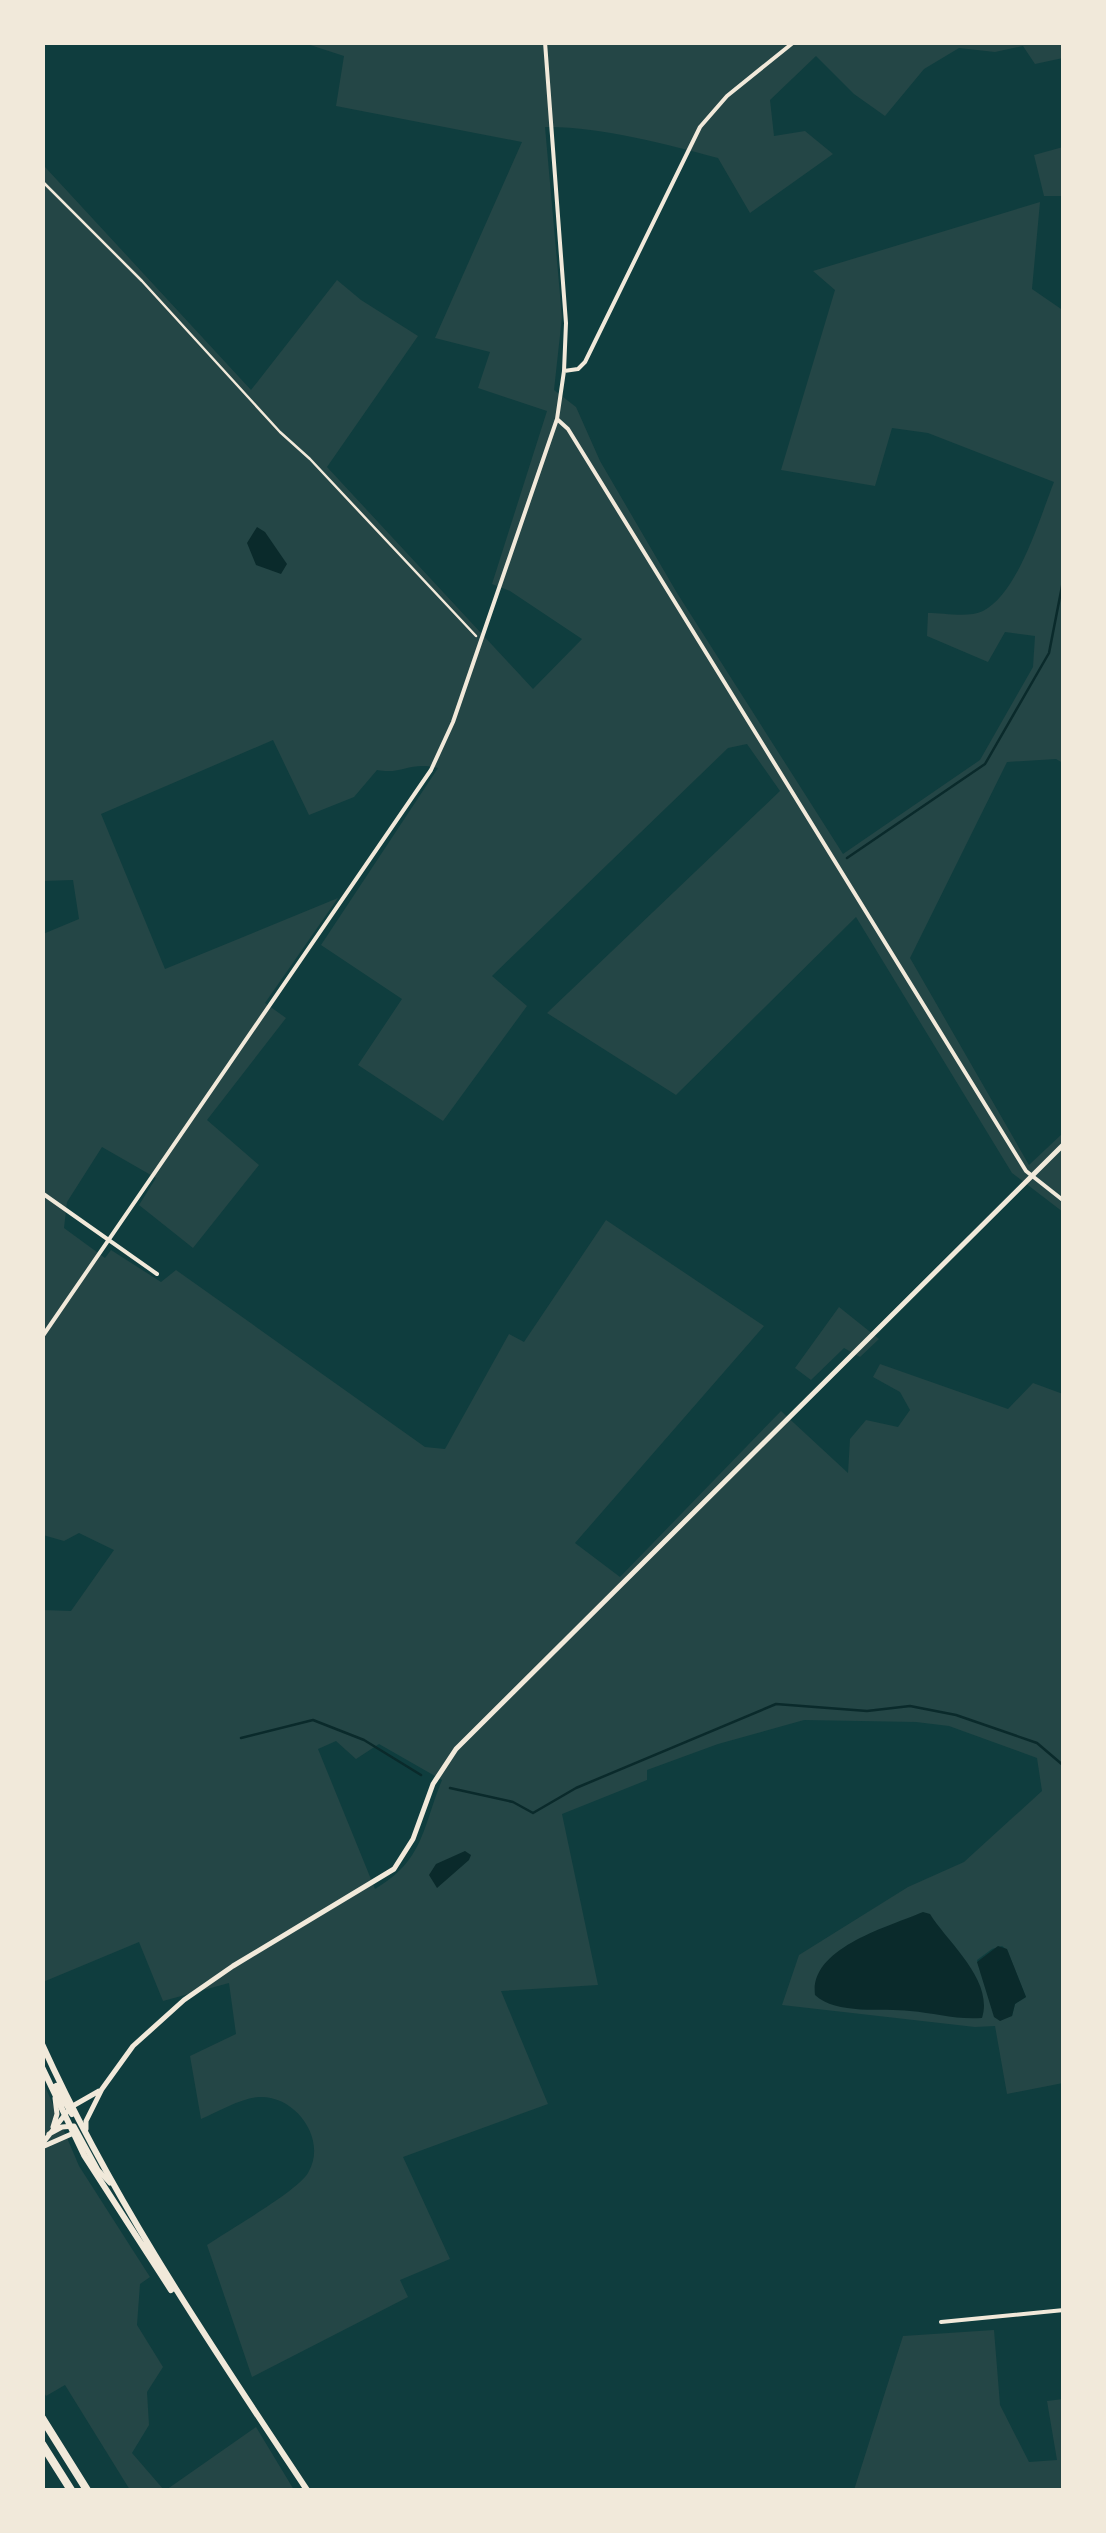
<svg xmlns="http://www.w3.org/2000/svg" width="1106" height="2533" viewBox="0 0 1106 2533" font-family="Georgia,serif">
<rect width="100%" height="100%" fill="#0f3d3e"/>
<!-- green -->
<path fill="#244646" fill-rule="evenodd" d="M 304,43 L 1063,43 L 1063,58 L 1035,64 L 1023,46 L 995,52 L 959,48 L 924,69 L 885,116 L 854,94 L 816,56 L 770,100 L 774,136 L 805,131 L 833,154 L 750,213 L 718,158 C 666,144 598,126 545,127 L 562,317 L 554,390 L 576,407 L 600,461 L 677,593 L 843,854 L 980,760 L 1033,667 L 1035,636 L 1005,632 L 988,662 L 927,636 L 928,613 C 944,613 969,618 983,611 C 1018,594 1040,517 1054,482 L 928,433 L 892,428 L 875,486 L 781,470 L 835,290 L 813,271 L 1040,202 L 1032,289 L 1064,311 L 1063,763 L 1056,759 L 1007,762 L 910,958 L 1029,1165 L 1063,1133 L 1063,1212 L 1012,1173 L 856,917 L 676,1095 L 547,1013 L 780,791 L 747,744 L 728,748 L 492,976 L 527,1006 L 443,1121 L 358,1065 L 402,999 L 321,945 L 438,768 C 409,761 403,775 377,770 L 354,797 L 309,815 L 273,740 L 101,814 L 165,969 L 338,898 L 265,1003 L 286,1018 L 207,1120 L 259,1165 L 193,1248 L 139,1205 L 156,1178 L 102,1147 L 67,1202 L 64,1228 L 105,1258 L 111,1250 L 161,1282 L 176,1270 L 425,1447 L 445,1449 L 509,1334 L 524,1342 L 606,1220 L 764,1326 L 575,1543 L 620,1577 L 781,1411 L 848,1473 L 850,1439 L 866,1420 L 898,1427 L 910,1410 L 900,1392 L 873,1377 L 880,1364 L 1008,1409 L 1033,1383 L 1063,1394 L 1063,2083 L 1007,2094 L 995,2026 L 975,2027 L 782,2005 L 799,1955 L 908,1887 L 964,1862 L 1042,1791 L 1037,1758 L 949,1726 L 916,1722 L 804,1720 L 718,1744 L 647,1770 L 647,1780 L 562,1814 L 598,1985 L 501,1991 L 548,2104 L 403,2157 L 450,2259 L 400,2280 L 408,2297 L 252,2377 L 207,2245 C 230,2229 295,2193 308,2173 C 328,2140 296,2095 259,2097 C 241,2098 218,2112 201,2119 L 190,2056 L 236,2034 L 229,1983 L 163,2001 L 139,1942 L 43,1982 L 43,1610 L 71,1611 L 114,1550 L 79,1533 L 64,1541 L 43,1535 L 43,934 L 79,919 L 73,880 L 43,881 L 42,160 L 45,167 L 251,390 L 337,280 L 361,300 L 418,336 L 327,467 L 533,689 L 582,639 L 510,591 L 492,584 L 547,411 L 478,388 L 490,352 L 435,338 L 522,142 L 336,106 L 344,56 ZM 336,1741 L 356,1759 L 379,1744 L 442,1780 C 422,1829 424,1860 375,1889 L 318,1749 ZM 1002,1946 L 1007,1950 L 1026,1997 L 1015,2004 L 1012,2016 L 995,2017 L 977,1960 L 992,1949 Z
M 1063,147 L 1063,196 L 1044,196 L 1034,155 Z
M 839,1307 L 879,1339 L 860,1357 L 844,1348 L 811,1380 L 795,1368 Z
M 42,2079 L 79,2166 L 150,2277 L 140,2284 L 137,2325 L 163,2367 L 147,2392 L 149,2425 L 132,2453 L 164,2490 L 130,2490 L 65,2385 L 46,2396 L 43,2391 Z
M 994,2330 L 1000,2405 L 1029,2462 L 1057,2460 L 1047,2401 L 1063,2399 L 1063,2490 L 854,2490 L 903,2336 Z
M 256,2427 L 294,2490 L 166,2490 Z"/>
<!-- water -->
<path fill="#0a2a2b" d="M 257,527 L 265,532 L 287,564 L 281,574 L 256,565 L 247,543 Z
M 465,1851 L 471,1855 L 469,1860 L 437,1888 L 429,1875 L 436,1864 Z
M 923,1912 L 930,1914 C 948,1943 994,1980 982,2018 C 956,2020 935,2013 910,2011 C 883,2008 836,2015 815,1995 C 809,1948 888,1927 923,1912 Z
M 998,1946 L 1007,1949 L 1026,1997 L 1015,2004 L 1012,2016 L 1000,2021 L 994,2017 L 977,1962 Z"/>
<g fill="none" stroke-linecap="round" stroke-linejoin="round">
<!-- stream -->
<path stroke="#0a2a2b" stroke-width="2.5" d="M 847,858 L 985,764 L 1049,653 L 1064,576
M 241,1738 L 313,1720 L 364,1740 L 421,1775
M 450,1788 L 513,1802 L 533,1813 L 576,1788 L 776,1704 L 867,1711 L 910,1706 L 956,1715 L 1037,1743 L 1064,1766"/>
<!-- path -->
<path stroke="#f1e9da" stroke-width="2.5" d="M 42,181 L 142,281 L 280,432 L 310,459 L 476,636"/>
<!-- minor -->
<path stroke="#f1e9da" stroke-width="4" d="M 564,371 L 578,369 L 585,362 L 700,127 L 727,96 L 794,42
M 557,419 L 568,429 L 1026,1171 L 1064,1201
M 42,1193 L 157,1274
M 42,1337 L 431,770 L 453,722 L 557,419 L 564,371 L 566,323 L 545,42
M 941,2322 L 1064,2310"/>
<!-- tertiary -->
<path stroke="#f1e9da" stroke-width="5" d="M 53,2127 L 57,2114 L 55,2098
M 86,2129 L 86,2121 L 102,2089 L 133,2046 L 184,2000 L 233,1966 L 394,1869 L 413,1839 L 433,1784 L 456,1749 L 1064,1144
M 49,2134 L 62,2127 L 74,2126 L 98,2170 L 110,2183
M 42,2144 L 71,2107 L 99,2091
M 42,2147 L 76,2132"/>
<!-- secondary -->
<path stroke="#f1e9da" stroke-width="6" d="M 42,2044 C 114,2203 211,2345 307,2490
M 42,2067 L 84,2155 L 171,2290
M 56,2086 L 72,2114"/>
<!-- trunk -->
<path stroke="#f1e9da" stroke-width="8" d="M 42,2418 L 87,2490
M 42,2444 L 71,2490"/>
</g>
<!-- border -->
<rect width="1106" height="2533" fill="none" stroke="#f1e9da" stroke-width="90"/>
</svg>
